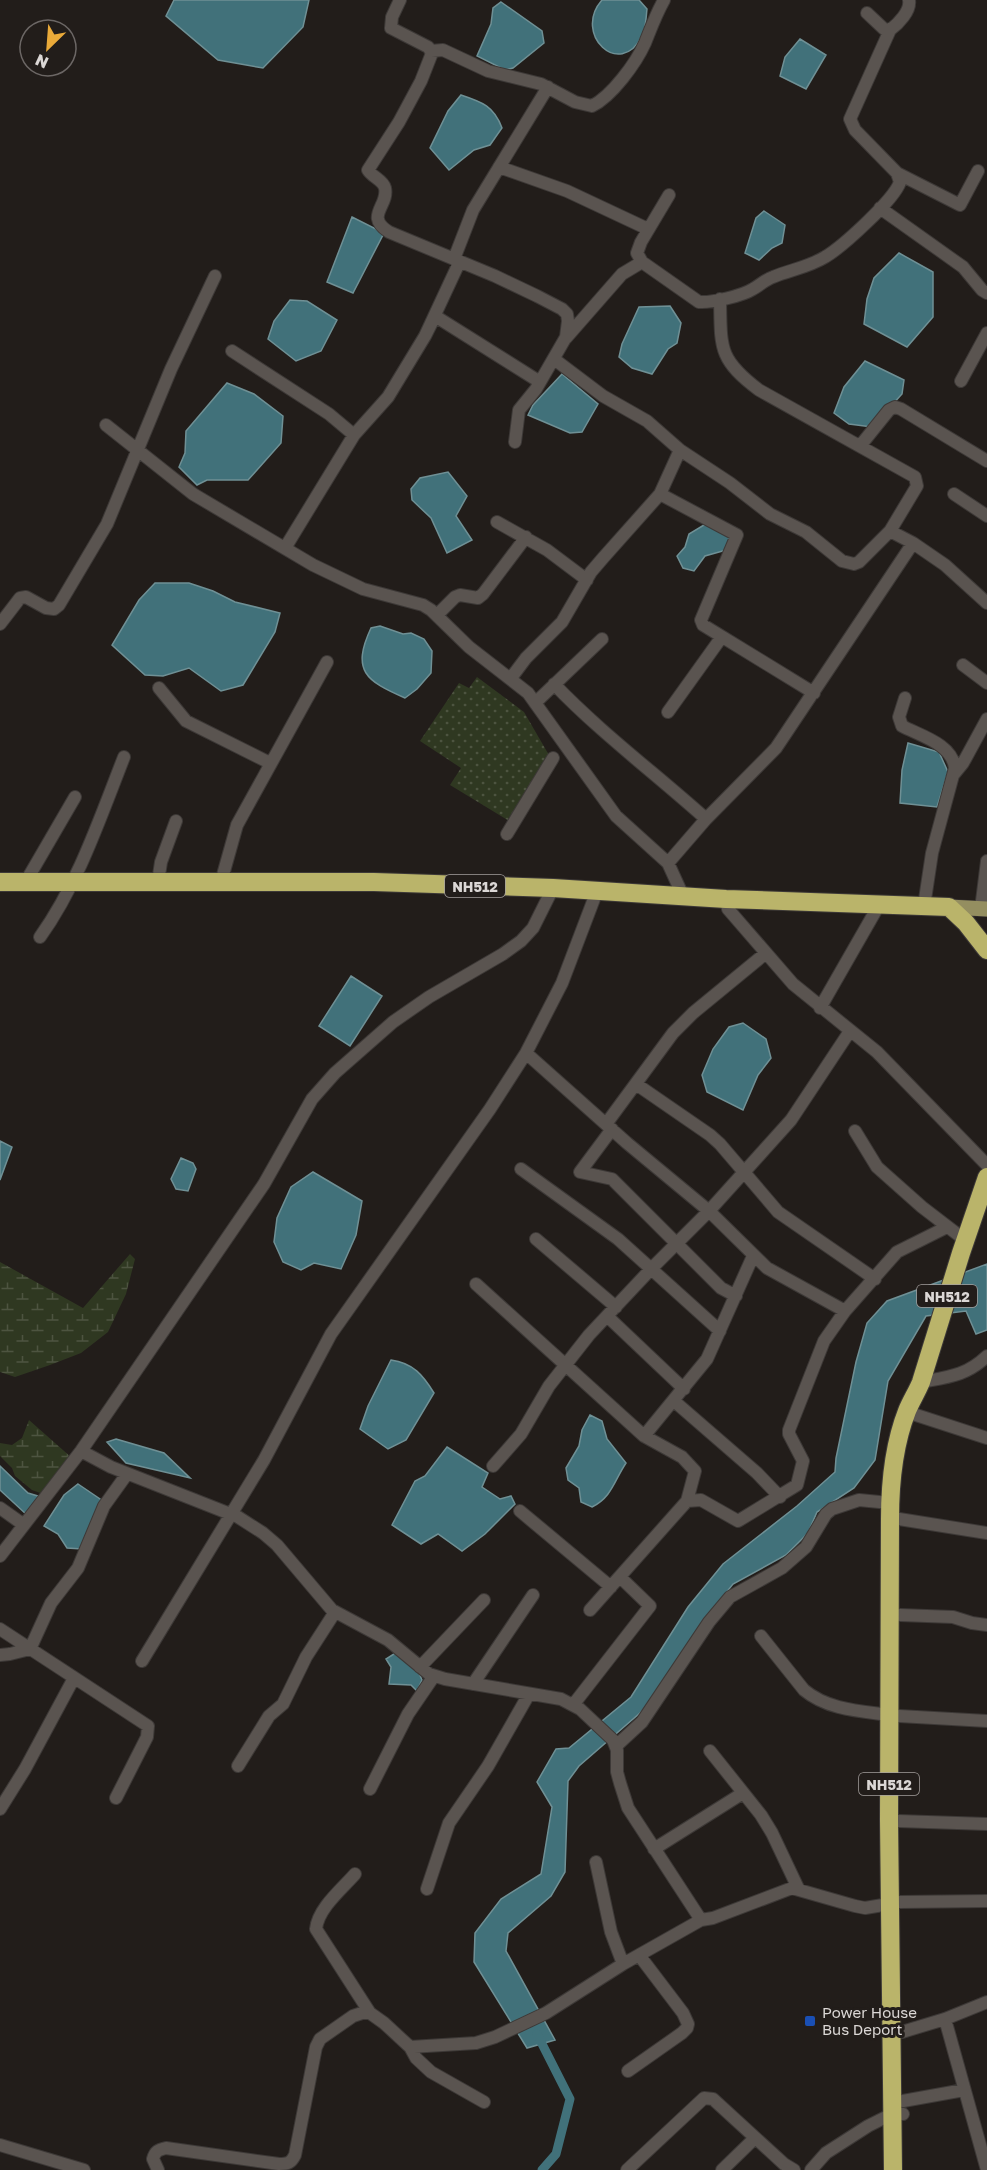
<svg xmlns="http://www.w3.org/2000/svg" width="987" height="2170" viewBox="0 0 987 2170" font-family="'Golos Text',sans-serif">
<defs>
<pattern id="grass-dots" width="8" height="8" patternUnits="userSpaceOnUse" patternTransform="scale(1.5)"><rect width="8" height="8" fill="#2f3821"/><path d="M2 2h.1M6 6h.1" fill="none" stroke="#4d5440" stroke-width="1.8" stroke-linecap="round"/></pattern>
<pattern id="wetland-marsh" width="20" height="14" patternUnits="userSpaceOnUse" patternTransform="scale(1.5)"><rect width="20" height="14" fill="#2f3821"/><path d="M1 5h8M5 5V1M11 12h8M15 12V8" fill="none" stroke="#4d5440"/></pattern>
</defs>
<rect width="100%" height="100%" fill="#221d1a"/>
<!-- grass -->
<path fill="url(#grass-dots)" d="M 477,677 L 524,712 L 553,762 L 511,822 L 450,785 L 461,768 L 420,741 L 459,683 L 469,688 Z"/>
<!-- wetland -->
<path fill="url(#wetland-marsh)" d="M 130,1254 L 135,1259 L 126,1294 L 108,1332 L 81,1353 L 50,1365 L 15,1377 L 0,1372 L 0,1262 L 83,1308 Z
M 29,1420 L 72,1458 L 46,1495 L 32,1490 L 15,1476 L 12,1468 L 0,1456 L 0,1443 L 12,1445 L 22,1438 Z"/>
<!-- water -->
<path fill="#41717a" stroke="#6f9095" stroke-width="1.5" d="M 174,0 L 309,0 L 303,27 L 263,68 L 218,60 L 166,16 Z
M 602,0 L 639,0 L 647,9 C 646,17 646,29 642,36 C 620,80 572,34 602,0 Z
M 501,2 L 542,31 L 544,43 L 513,68 L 505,70 L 477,56 L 491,24 L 493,8 Z
M 800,39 L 826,55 L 806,89 L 780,76 L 785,57 Z
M 461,95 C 482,102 494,106 502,128 L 490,145 L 474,150 L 449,170 L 430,148 L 448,111 Z
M 764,211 L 785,225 L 782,243 L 772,248 L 759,260 L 745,253 L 756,218 Z
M 352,217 L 384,233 L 353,293 L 327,282 Z
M 899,253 L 933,272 L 933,317 L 907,347 L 864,324 L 867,299 L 874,278 Z
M 290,300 L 307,301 L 337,320 L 321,351 L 296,361 L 268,339 L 274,321 Z
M 670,306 L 681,323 L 677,343 L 668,349 L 652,374 L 632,368 L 619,357 L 622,344 L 639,307 Z
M 865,361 L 904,380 L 902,394 L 872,427 L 849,424 L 834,413 L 844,387 Z
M 562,374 L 598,404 L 582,432 L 570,433 L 528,415 L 533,405 Z
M 227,383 L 254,394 L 283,416 L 281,443 L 248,480 L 207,480 L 197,485 L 179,467 L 185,453 L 186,431 Z
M 448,472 L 467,496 L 456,516 L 472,540 L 447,553 L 431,518 L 412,500 L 411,489 L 420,478 Z
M 709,522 L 729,538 L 730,549 L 705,556 L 694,571 L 683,568 L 677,556 L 685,547 L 689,534 Z
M 155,583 L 189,583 L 213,591 L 235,602 L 280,613 L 275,632 L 243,685 L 221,691 L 189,668 L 163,676 L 145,675 L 112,645 L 139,600 Z
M 380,626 L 403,634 L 411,633 L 424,639 L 432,651 L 431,673 L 417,689 L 405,698 C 366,681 351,671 371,628 Z
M 908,743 L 939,752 L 948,772 L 937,807 L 900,803 L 902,770 Z
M 351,976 L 382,996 L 350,1046 L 319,1026 Z
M 743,1023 L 766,1039 L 771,1058 L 758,1075 L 743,1110 L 707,1092 L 702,1075 L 713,1049 L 729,1027 Z
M 0,1141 L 12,1147 L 0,1180 Z
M 181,1158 L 193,1163 L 196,1169 L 188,1191 L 176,1189 L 171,1179 Z
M 313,1172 L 362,1201 L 356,1235 L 341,1269 L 314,1263 L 301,1270 L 283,1262 L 274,1242 L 277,1218 L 291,1187 Z
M 987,1264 L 987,1330 L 976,1334 L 966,1311 L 926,1316 L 888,1381 L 875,1460 L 854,1488 L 817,1512 L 808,1533 L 786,1555 L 733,1584 L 699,1627 L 648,1706 L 579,1766 L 568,1781 L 565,1872 L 551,1896 L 508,1933 L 506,1951 L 555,2040 L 527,2048 L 474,1962 L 475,1933 L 501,1899 L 541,1874 L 552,1807 L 537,1782 L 556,1749 L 569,1748 L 631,1697 L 688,1607 L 723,1564 L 797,1506 L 835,1472 L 836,1458 L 856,1362 L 867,1323 L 887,1301 Z
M 391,1360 C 413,1363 423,1375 434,1393 L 406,1440 L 388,1449 L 360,1429 L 368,1406 Z
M 590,1415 L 602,1421 L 607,1439 L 626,1463 C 614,1481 612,1497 592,1507 L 581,1502 L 579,1488 L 568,1480 L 566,1468 L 579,1446 L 582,1430 Z
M 116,1439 L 164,1453 L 190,1478 L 126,1463 L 107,1442 Z
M 447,1447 L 488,1473 L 482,1487 L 500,1499 L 511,1496 L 515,1504 L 485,1534 L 462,1551 L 438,1534 L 421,1544 L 392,1525 L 415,1481 L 425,1476 Z
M 0,1466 L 28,1493 L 41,1497 L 27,1515 L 0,1490 Z
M 78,1484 L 103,1501 L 82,1549 L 67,1548 L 58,1534 L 44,1526 L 64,1495 Z
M 397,1652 L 419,1673 L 422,1680 L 417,1691 L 411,1685 L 389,1684 L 391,1667 L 386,1659 Z"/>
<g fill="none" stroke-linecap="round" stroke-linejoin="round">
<!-- canal -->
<path stroke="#41717a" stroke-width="9" d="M 537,2034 L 570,2099 L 556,2154 L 542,2170"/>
<!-- minor casing -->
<g stroke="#3d3937" stroke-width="14">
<path id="minor" d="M 400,0 L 392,17 L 391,28 L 428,47 L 432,53 L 421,81 L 399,122 L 368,170 C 372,177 383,180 385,188 C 389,206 364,216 389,232 L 495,276 L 537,296 L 562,309 L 567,314 L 568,321 L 566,337 L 536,389 L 519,410 L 515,442
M 867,13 L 884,29 L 890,30 C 898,24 911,11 909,0
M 431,51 L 443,50 L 488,71 L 541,84 L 575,102 L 592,106 C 612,96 636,63 645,43 C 651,28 656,14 664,0
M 499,167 L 567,191 L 648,229
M 897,173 L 960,205 L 978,171
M 669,195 L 641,242 L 637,253 L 642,262 L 699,302 C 711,303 742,296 753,289 C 760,285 765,280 773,277 C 790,270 809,267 825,257 C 842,247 894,200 900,182 L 897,173 L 855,130 L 850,119 L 890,30
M 880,208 L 963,267 L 982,290 L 987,293
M 720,299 C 721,348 718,359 759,390 L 915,477 L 917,486 L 890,531
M 566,338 L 622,274 L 642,262
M 232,351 L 329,414 L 354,435
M 554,359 L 603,396 L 647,421 L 680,450 L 730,483 L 770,514 L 806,532 L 842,561 L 854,564 L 859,562 L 890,531 L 913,543 L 945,565 L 987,603
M 961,381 L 987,333
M 540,382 L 435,316 L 425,336 L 459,263 L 454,259 L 473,210 L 548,87
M 106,425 L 193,494 L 313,565 L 363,589 L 423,605 L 431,610 L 469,647 L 528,693 L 616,816 L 668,863 L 683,896
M 860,446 L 889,410 L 895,407 L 901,409 L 987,461
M 660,494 L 737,535 L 701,620 L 703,625 L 814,693
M 954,494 L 987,516
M 497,522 L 547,550 L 587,580
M 285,548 L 354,435 L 388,397 L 425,336
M 437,615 L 455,597 L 460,595 L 478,598 L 483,594 L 526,537
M 0,624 L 20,598 L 26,597 L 46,608 L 54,609 L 59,605 L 107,524 L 171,369 L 215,276
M 963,665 L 987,683
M 511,678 L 526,658 L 562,622 L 591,572 L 603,558 L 660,494 L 680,450
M 554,684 C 601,733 656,774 706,819
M 159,688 L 186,721 L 270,763
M 905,698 L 899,717 L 902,726 C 921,736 952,744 955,768 L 932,853 L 924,906
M 535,703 L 602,639
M 668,712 L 721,638
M 954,774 L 963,763 L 987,719
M 507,834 L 553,758
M 668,863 L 706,819 L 776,748 L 913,543
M 158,882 L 161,862 L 176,821
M 221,882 L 237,825 L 327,662
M 25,883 L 75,797
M 726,899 L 728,909 L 793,984 L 877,1052 L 987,1165
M 981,909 L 987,861
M 40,937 C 78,884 100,818 124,757
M 820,1008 L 879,905
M 526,1053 L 627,1143 L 709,1211 L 767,1268 L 845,1311
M 636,1084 L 710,1135 L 720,1144 L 778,1212 L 875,1279
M 606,1124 L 673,1033 L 693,1013 L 766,953
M 612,1129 L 580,1172 L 612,1179 L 721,1288 L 736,1296
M 855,1131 L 877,1167 L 922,1207 L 965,1240
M 521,1169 L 618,1239 L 720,1331
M 536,1239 L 616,1307
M 476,1284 L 644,1436 L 682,1457 L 695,1471 L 687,1501
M 607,1316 L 684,1389
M 921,1382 C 948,1377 966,1376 987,1356
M 674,1401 L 757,1473 L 780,1497
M 913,1414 L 987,1438
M 644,1436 L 707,1359 L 753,1256
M 81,1451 L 111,1467 L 238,1517 L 263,1533 L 277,1545 L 332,1610 L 388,1640 L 429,1674 L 445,1679 L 561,1699 L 580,1709 L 613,1740 L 617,1750 L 617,1772 L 620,1783 L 628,1808 L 701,1920
M 493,1466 L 521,1434 L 549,1386 L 589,1335 L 652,1268 L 709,1211 L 791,1120 L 850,1031
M 0,1508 L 24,1525
M 520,1511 L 611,1587
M 899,1519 L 987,1533
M 0,1556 L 81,1451 L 264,1184 L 312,1099 L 335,1073 L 393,1022 L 429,997 L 503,954 L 521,941 L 533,928 L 553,888
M 590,1610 L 687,1501 L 701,1500 L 738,1521 L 797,1485 L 803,1461 L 789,1434 L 789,1430 L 824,1341 L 845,1311 L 897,1252 L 947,1227
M 900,1615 L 953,1617 L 972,1623 L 987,1625
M 0,1629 L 148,1726 L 147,1737 L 116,1798
M 761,1636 L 804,1690 C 828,1710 860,1711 890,1715
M 0,1655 L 10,1654 L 30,1649 L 51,1603 L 78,1568 L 104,1506 L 127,1474
M 142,1661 L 264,1460 L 331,1334 L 490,1109 L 526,1053 L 562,983 L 597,891
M 420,1667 L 484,1600
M 473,1684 L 533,1595
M 573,1705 L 650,1606 L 620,1577
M 899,1716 L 987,1721
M 616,1746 L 642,1722 L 709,1622 L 730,1597 L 782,1568 L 806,1547 L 826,1514 L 832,1509 L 859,1500 L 890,1503
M 710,1751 L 761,1815 L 772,1833 L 798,1888
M 238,1766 L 269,1716 L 283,1704 L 306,1657 L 335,1612
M 370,1789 L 408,1714 L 434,1676
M 0,1809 L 25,1769 L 74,1678
M 898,1821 L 987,1824
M 654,1849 L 743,1793
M 596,1862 L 611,1932 L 623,1964
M 355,1874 C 343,1888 318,1908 316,1929 L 370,2013
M 427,1889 L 449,1823 L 488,1766 L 529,1694
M 899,1902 L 987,1901
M 945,2019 L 987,2170
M 902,2032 L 945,2019 L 987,2002
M 410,2047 L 476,2043 L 495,2037 L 546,2013 L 623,1964 L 701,1920 L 713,1918 L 792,1888 L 855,1906 L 865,1908 L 889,1904
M 628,2071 L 682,2033 L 687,2028 L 688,2024 L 683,2013 L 639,1955
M 903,2101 L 964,2090
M 0,2145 L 84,2170
M 158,2170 L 153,2159 C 155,2151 158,2150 166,2148 L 279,2164 C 288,2164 291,2163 295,2155 L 316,2047 L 320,2039 L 353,2016 L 362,2013 L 370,2013 L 384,2023 L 410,2047 L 416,2058 L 431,2072 L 484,2102
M 627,2170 L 704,2098 L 713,2099 L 784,2164 L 794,2170
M 722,2170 L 755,2138
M 811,2170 L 826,2153 L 868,2126 L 894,2113 L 903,2114"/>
</g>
<!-- major casing -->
<g stroke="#3d3937" stroke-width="16">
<path id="major" d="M 949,907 L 987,909"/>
</g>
<!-- highway casing -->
<g stroke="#3d3937" stroke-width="20">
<path id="highway" d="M 0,882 L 374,882 L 553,888 L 726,899 L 949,907 L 966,923 L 987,950
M 893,2170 L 889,1820 L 890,1519 C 890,1484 894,1444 907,1411 C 911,1401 917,1392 921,1382 L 961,1253 L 987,1177"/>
</g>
<!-- minor -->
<use href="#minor" stroke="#5a5450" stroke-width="12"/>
<!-- major -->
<use href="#major" stroke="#948e60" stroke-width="15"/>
<!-- highway -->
<use href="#highway" stroke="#bab46a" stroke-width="18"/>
</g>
<!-- markers -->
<rect fill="#1a4fb4" stroke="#221d1a" stroke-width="2" x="804" y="2015" width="12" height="12" rx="3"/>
<g text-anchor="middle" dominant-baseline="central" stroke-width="6" stroke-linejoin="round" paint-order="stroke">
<!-- shield labels -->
<g fill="#221d1a" stroke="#a49f9d" stroke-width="1.5">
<rect x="445" y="875" width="60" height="22" rx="4.5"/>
<rect x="917" y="1285" width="60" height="22" rx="4.5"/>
<rect x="859" y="1773" width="60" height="22" rx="4.5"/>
</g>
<g font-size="14" font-weight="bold" fill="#dbd7d5">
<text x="475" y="886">NH512</text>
<text x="947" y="1296">NH512</text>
<text x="889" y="1784">NH512</text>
</g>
<!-- poi labels -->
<g font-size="15" fill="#dbd7d5" stroke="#221d1a" text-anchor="start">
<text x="822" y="2012">Power House<tspan x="822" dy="17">Bus Deport</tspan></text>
</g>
</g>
<!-- north arrow -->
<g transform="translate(48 48) rotate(205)"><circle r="28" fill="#221d1a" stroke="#6c6765" stroke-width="1.5"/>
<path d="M0-4.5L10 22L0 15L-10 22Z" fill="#eaaa39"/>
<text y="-9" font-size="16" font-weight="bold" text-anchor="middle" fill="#dbd7d5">N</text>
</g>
</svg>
